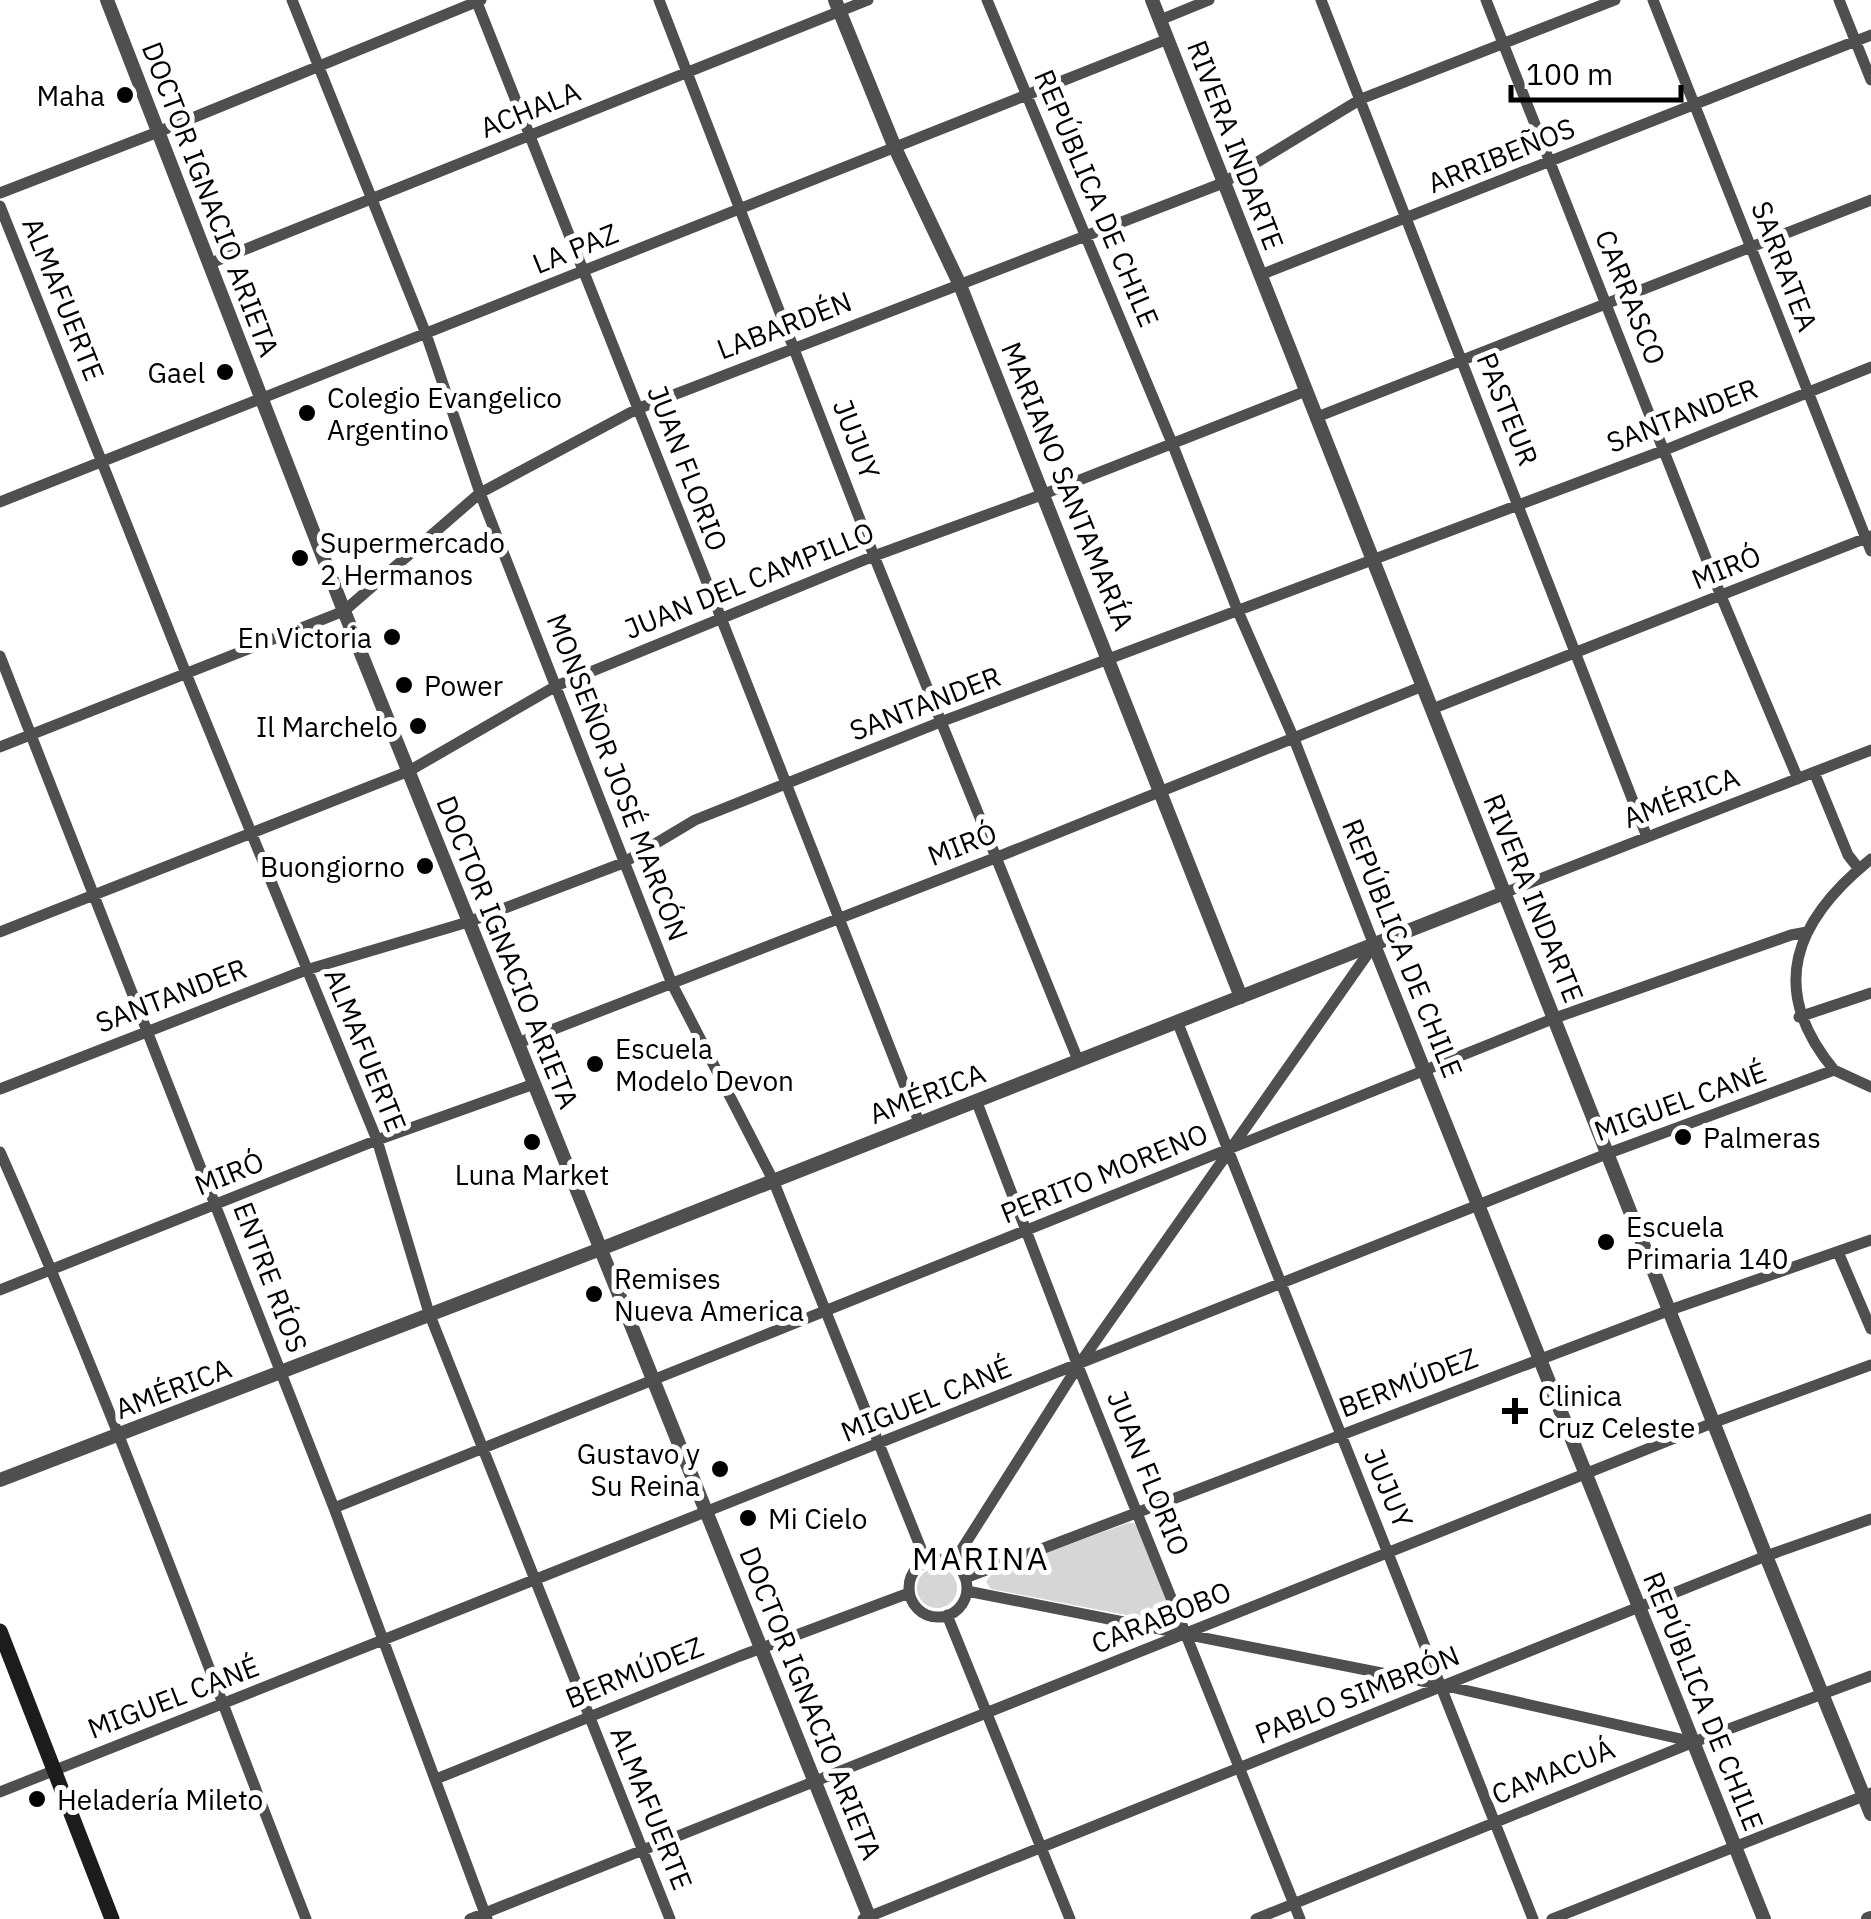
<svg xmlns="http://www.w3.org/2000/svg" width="1871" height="1919" viewBox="0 0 1871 1919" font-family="'IBM Plex Sans',sans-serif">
<rect width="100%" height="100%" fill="#fff"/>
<!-- green -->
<path fill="#d6d6d6" d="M 1128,1523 L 1134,1523 L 1137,1527 L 1177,1625 L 991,1589 L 986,1582 L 993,1572 Z
M917 1588a20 20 0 1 1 40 0a20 20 0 1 1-40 0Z"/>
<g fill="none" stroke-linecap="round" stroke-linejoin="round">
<!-- minor -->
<path stroke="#4f4f4f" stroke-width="11" d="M 292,0 L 426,334 L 480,493 L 672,984 L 773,1180 L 926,1561
M 476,0 C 627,373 771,748 919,1122
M 659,0 L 874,556 L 1078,1060
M 1321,0 L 1647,837
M 1486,0 L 1721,596 L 1798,779
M 1653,0 L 1871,551
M 1839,0 L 1871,80
M 1160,20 L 1209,0
M 0,193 L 158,132 L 481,0
M 0,206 L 185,671 L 377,1140 L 429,1313 L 670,1919
M 211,263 L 868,0
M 1260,275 L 1871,35
M 1317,417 L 1871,200
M 0,502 L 1168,39
M 0,656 L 334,1508 L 487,1919
M 1432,709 L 1871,536
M 0,747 L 344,611 L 480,493 L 637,409 L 1223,183 L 1361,99 L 1615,0
M 1814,772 L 1848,855 L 1859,869
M 1504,893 L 1871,750
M 0,932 L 409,771 L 556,686 L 874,556 L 1044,494 L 1306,391
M 1799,1017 L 1871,993
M 1177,1021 L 1533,1919
M 518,1043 L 995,858 L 1423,686
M 1834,1070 C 1767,989 1794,921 1871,859
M 0,1089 L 306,970 L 468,922 L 623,863 L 695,820 L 943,721 L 1665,450 L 1871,367
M 976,1100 L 1078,1366 L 1300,1919
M 0,1152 C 112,1404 206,1663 306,1919
M 1838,1252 L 1871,1329
M 0,1290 L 377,1140 L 534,1084
M 334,1508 L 1555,1018 L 1791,935 L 1807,932
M909 1588a29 29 0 1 1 58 0a29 29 0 1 1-58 0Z
M 953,1563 L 1078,1366 L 1374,945 L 1294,739 L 1237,609 L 1172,443 L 987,0
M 965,1578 L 1670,1310 L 1871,1240
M 967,1591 L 1442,1685 L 1694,1742
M 947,1615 L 1070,1919
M 436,1779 L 740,1656 L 909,1593
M 0,1792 L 1609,1153 L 1834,1070 L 1871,1087
M 470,1919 L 1715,1422 L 1871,1365
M 863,1919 L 1766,1556 L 1871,1519
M 1256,1919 L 1694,1742 L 1871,1676
M 1552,1919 L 1871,1793"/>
<!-- tertiary -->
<path stroke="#4f4f4f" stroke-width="14" d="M 107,0 L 344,611 L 870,1919
M 835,0 L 895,148 L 960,285 L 1241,997
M 1152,0 L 1766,1556 L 1871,1814
M 1374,945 L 1764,1919
M 0,1480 L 603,1248 L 1504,893
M 1868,1919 L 1871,1918"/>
<!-- secondary -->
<path stroke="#1c1c1c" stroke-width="15" d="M 0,1631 L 112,1919"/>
</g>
<!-- markers -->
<g fill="#000" stroke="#fff" stroke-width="4">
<circle cx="125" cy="95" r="10"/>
<circle cx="225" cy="372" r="10"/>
<circle cx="307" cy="413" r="10"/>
<circle cx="300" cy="558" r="10"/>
<circle cx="392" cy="637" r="10"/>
<circle cx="404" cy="685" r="10"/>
<circle cx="418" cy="726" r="10"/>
<circle cx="425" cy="866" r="10"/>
<circle cx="595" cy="1064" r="10"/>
<circle cx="1683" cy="1137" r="10"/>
<circle cx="532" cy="1142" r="10"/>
<circle cx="1606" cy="1242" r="10"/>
<circle cx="594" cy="1294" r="10"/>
<path d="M1510 1396h10v10h10v10h-10v10h-10v-10h-10v-10h10z"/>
<circle cx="720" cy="1469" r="10"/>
<circle cx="748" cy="1518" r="10"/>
<circle cx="37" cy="1799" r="10"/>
</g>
<g text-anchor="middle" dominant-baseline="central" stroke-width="10" stroke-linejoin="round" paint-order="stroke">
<!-- poi labels -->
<g font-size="28" fill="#000" stroke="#fff" text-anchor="start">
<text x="105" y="95" text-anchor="end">Maha</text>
<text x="205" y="372" text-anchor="end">Gael</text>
<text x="327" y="397">Colegio Evangelico<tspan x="327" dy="32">Argentino</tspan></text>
<text x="320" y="542">Supermercado<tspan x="320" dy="32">2 Hermanos</tspan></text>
<text x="372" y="637" text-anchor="end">En Victoria</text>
<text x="424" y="685">Power</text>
<text x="398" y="726" text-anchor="end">Il Marchelo</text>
<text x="405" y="866" text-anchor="end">Buongiorno</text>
<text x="615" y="1048">Escuela<tspan x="615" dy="32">Modelo Devon</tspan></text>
<text x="1703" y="1137">Palmeras</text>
<text x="532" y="1174" text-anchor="middle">Luna Market</text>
<text x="1626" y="1226">Escuela<tspan x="1626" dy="32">Primaria 140</tspan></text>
<text x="614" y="1278">Remises<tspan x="614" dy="32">Nueva America</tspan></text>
<text x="1538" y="1395">Clinica<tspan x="1538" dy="32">Cruz Celeste</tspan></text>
<text x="700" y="1453" text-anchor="end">Gustavo y<tspan x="700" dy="32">Su Reina</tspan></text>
<text x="768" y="1518">Mi Cielo</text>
<text x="57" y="1799">Heladería Mileto</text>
</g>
<!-- street labels -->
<g font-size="28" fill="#000" stroke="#fff">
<text transform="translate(530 109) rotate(-22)">ACHALA</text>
<text transform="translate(1236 145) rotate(69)">RIVERA INDARTE</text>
<text transform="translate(1501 155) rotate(-22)">ARRIBEÑOS</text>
<text transform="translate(1097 198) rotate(67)">REPÚBLICA DE CHILE</text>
<text transform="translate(211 199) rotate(69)">DOCTOR IGNACIO ARIETA</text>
<text transform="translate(575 248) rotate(-22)">LA PAZ</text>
<text transform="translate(1785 266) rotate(69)">SARRATEA</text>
<text transform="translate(1631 297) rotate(68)">CARRASCO</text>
<text transform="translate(64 299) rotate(68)">ALMAFUERTE</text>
<text transform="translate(784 325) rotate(-21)">LABARDÉN</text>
<text transform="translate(1508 409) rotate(68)">PASTEUR</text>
<text transform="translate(1682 415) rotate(-21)">SANTANDER</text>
<text transform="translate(857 439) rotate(69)">JUJUY</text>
<text transform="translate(688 468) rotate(69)">JUAN FLORIO</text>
<text transform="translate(1068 486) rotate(68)">MARIANO SANTAMARÍA</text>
<text transform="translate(1726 567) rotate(-22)">MIRÓ</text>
<text transform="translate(749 580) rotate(-22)">JUAN DEL CAMPILLO</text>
<text transform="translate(925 703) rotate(-21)">SANTANDER</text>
<text transform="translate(618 777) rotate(69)">MONSEÑOR JOSÉ MARCÓN</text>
<text transform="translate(1681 797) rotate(-21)">AMÉRICA</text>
<text transform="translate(962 844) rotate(-21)">MIRÓ</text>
<text transform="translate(1534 898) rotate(68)">RIVERA INDARTE</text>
<text transform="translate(1403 948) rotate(68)">REPÚBLICA DE CHILE</text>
<text transform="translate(508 952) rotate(68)">DOCTOR IGNACIO ARIETA</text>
<text transform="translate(171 995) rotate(-21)">SANTANDER</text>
<text transform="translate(366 1050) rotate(68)">ALMAFUERTE</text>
<text transform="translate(927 1093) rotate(-21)">AMÉRICA</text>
<text transform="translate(1680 1101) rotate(-20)">MIGUEL CANÉ</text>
<text transform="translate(229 1173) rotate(-22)">MIRÓ</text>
<text transform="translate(1104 1173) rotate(-22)">PERITO MORENO</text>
<text transform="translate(271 1277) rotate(69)">ENTRE RÍOS</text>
<text transform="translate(1408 1382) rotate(-21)">BERMÚDEZ</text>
<text transform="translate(173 1388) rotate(-21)">AMÉRICA</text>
<text transform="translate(926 1399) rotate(-22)">MIGUEL CANÉ</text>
<text transform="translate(1149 1473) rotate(68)">JUAN FLORIO</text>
<text transform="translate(1389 1488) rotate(67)">JUJUY</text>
<text transform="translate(1161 1617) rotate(-22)">CARABOBO</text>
<text transform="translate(634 1672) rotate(-22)">BERMÚDEZ</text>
<text transform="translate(1357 1694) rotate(-22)">PABLO SIMBRÓN</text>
<text transform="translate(173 1697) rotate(-21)">MIGUEL CANÉ</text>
<text transform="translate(1704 1701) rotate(68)">REPÚBLICA DE CHILE</text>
<text transform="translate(811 1703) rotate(68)">DOCTOR IGNACIO ARIETA</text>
<text transform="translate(1553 1771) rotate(-22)">CAMACUÁ</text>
<text transform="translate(652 1808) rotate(68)">ALMAFUERTE</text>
</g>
<!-- quarter labels -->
<g font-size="32" letter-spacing="2.5" fill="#000" stroke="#fff">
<text x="981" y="1558">MARINA</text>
</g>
</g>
<!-- scale -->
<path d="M1511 85v15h170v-15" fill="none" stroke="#000000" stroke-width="5"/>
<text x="1526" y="85" font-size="30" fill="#000000" stroke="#ffffff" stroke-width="8" paint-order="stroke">100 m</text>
</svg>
